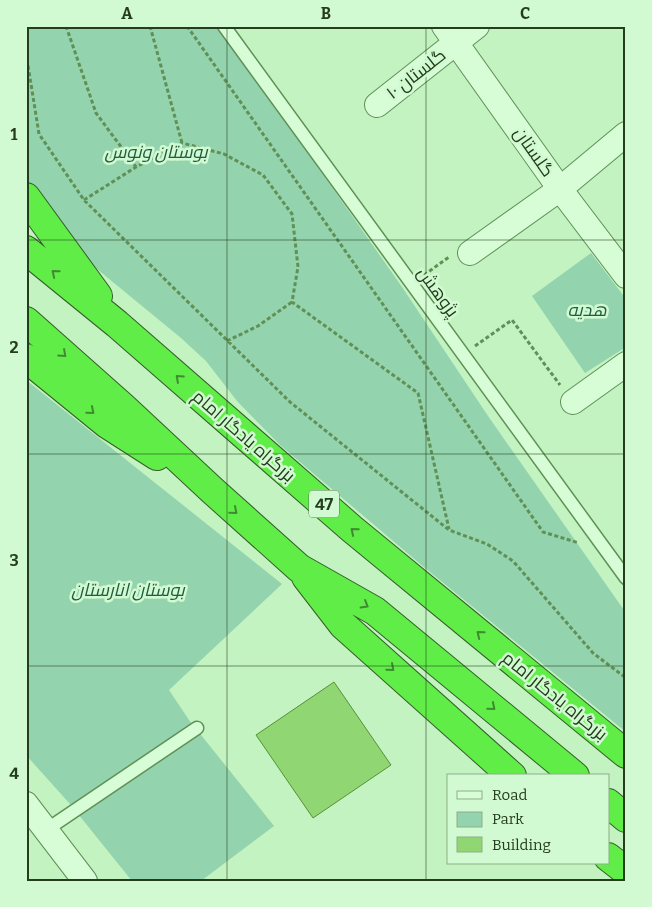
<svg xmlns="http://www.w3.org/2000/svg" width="652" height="907" viewBox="0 0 652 907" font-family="Bitter,Cairo,serif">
<rect width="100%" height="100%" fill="#c2f3c1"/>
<!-- green -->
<path fill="#93d3ad" d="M 26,26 L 219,26 L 402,287 L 488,416 L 626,613 L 626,732 L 425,568 L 281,446 L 237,401 L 206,361 L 181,338 L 97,269 L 71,242 L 26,185 Z
M 591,253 L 626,299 L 626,347 L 585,373 L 532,296 Z
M 26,380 L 282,584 L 169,690 L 189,720 L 274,826 L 201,881 L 132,881 L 70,804 L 26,755 Z"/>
<!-- building -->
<path fill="#90d672" stroke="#559239" d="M 334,682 L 391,765 L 313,818 L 256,735 Z"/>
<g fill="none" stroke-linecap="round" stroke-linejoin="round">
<!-- lane casing -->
<g stroke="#609056" stroke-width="15">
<path id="lane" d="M 224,26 L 626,578
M 46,830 L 197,728"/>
</g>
<!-- street casing -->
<g stroke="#609056" stroke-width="26">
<path id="street" d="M 444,26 L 560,189 L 626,276
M 377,105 L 477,26
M 470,253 L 560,189 L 626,134
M 573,402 L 626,364
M 26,804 L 85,881"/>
</g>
<!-- highway casing -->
<g stroke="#375d2b" stroke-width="30">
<path id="highway" d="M 26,197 L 98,296
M 26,250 L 117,324 L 352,529 L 626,754
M 26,321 L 124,408 L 213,491 L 299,568 L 375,611 L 575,776
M 26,358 L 107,424 L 157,456
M 306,577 L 343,625 L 512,776
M 608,803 L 626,818
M 608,857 L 626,871"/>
</g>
<!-- path -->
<path stroke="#609056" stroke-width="3" stroke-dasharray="4 2.5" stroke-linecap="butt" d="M 66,26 L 96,113 L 136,167
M 150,26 L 182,143
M 187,26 L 543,532 L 579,543
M 26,53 L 39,134 L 84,200 L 290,402 L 449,530 L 487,544 L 513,561 L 593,653 L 626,678
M 84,200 L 136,167 L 182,143 L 224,154 L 263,175 L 292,214 L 298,267 L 292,302 L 418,393 L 449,529
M 424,275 L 449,257
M 227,341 L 258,326 L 292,302
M 475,346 L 512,320 L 560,385"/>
<!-- lane -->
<use href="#lane" stroke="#d6fdd6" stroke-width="12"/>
<!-- street -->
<use href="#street" stroke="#d6fdd6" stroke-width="24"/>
<!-- highway -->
<use href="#highway" stroke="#60ed48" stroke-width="28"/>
</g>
<!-- one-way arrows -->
<defs><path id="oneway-chevron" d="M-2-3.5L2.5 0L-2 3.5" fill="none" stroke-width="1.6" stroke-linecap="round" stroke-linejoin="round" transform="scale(1.25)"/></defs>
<g stroke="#3f8c30">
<use href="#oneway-chevron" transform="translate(55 273) rotate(-141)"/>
<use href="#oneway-chevron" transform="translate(63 354) rotate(42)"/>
<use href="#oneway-chevron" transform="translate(179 378) rotate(-138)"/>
<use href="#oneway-chevron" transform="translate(91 411) rotate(40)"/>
<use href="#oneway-chevron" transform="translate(234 511) rotate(41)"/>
<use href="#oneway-chevron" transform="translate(354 531) rotate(-140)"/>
<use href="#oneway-chevron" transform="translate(365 605) rotate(30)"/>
<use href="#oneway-chevron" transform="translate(480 634) rotate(-141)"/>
<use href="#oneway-chevron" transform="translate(391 668) rotate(41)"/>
<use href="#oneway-chevron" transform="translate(492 707) rotate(40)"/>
</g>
<!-- grid -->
<path fill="none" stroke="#243d1c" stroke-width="1" stroke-opacity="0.55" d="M 227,26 L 227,881M 426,26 L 426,881M 26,240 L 626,240M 26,454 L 626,454M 26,666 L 626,666"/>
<g text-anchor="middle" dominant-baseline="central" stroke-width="5" stroke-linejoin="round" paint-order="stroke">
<!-- shield labels -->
<rect fill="#d2fad2" stroke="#587653" stroke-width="1" x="309" y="490.5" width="30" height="27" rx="4"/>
<g font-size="16" font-weight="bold" fill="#243d1c">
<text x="324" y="504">47</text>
</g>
<!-- street labels -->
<g font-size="18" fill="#243d1c" stroke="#d2fad2">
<text transform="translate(416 74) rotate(-38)">گلستان ۱۰</text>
<text transform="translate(534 152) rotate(55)">گلستان</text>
<text transform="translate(438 292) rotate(54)">پژوهش</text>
<text transform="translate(244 436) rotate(41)">بزرگراه یادگار امام</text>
<text transform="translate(555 696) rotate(39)">بزرگراه یادگار امام</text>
</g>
<!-- park labels -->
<g font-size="18" font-style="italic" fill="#205c41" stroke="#d2fad2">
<text x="156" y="152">بوستان ونوس</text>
<text x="587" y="310">هدیه</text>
<text x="128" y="590">بوستان انارستان</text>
</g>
</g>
<!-- border -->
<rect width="652" height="907" fill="none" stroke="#d2fad2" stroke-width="55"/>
<!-- legend -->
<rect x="447" y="774" width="162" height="90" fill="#d2fad2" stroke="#8cae89"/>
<rect x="457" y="791" width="25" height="8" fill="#d6fdd6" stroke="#8cae89"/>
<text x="492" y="800" font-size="15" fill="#243d1c">Road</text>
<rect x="457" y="812" width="25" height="15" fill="#93d3ad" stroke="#8cae89"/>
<text x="492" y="824" font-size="15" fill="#243d1c">Park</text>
<rect x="457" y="837" width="25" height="15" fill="#90d672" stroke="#8cae89"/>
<text x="492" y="850" font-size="15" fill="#243d1c">Building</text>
<rect x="28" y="28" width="596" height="852" fill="none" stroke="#243d1c" stroke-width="2"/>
<g font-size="16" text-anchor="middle" font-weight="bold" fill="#243d1c">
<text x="127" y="19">A</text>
<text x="326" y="19">B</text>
<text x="525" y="19">C</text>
<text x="14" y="140">1</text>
<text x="14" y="353">2</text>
<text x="14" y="566">3</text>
<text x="14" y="779">4</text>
</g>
</svg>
